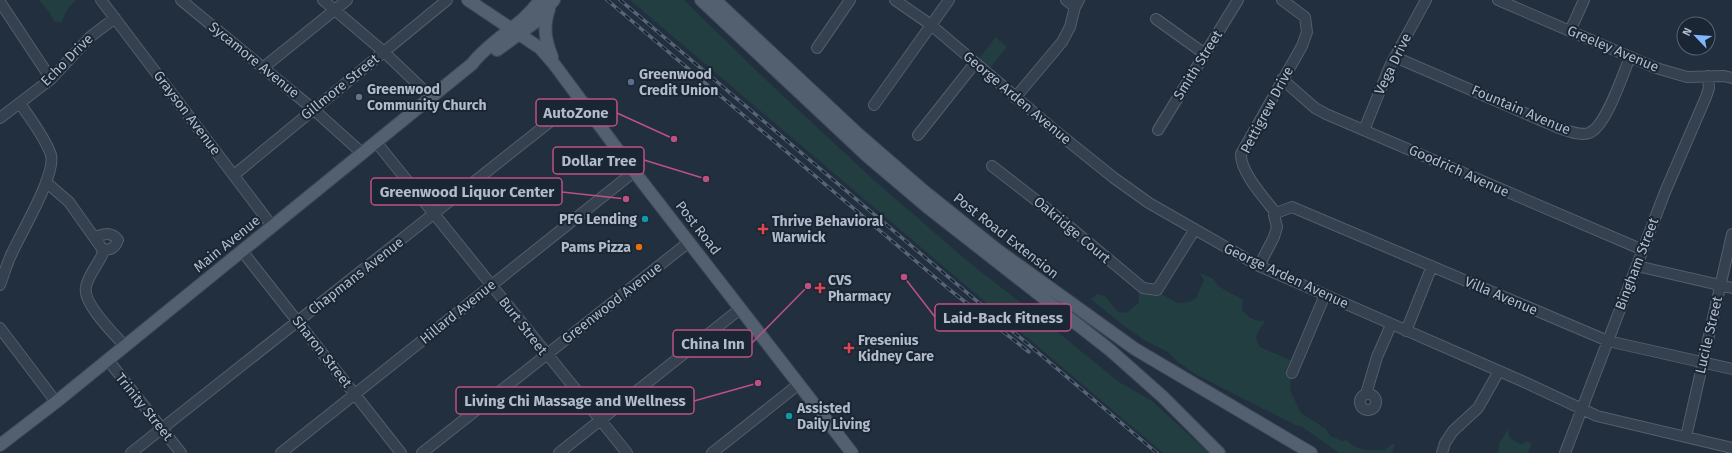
<svg xmlns="http://www.w3.org/2000/svg" width="1732" height="453" viewBox="0 0 1732 453" font-family="'Fira Sans',sans-serif">
<rect width="100%" height="100%" fill="#212f3f"/>
<!-- green -->
<path fill="#233e40" d="M 39,0 L 76,0 L 68,8 L 61,23 L 54,21 L 50,13 Z
M 630,0 L 684,0 L 765,79 L 876,182 L 971,264 L 1033,312 L 1119,382 L 1152,401 L 1209,453 L 1163,453 Z
M 996,37 L 1007,47 L 990,68 L 979,58 Z
M 1200,273 L 1214,279 L 1218,286 L 1243,300 L 1242,310 C 1248,318 1255,321 1265,321 C 1259,330 1252,337 1260,347 L 1295,362 L 1296,369 L 1290,382 L 1291,392 L 1301,413 L 1326,429 L 1330,436 L 1342,441 L 1347,440 C 1357,452 1370,450 1385,450 L 1392,444 L 1395,444 L 1392,453 L 1339,453 L 1301,426 L 1297,426 L 1195,374 L 1178,362 L 1168,352 L 1144,340 L 1124,326 L 1091,299 L 1097,294 L 1105,296 L 1118,312 L 1127,313 L 1139,302 L 1139,286 L 1154,290 L 1178,303 L 1190,302 L 1196,298 L 1204,280 Z
M 1508,429 C 1508,439 1513,441 1522,444 L 1528,441 L 1532,444 L 1528,453 L 1498,453 L 1499,444 Z"/>
<g fill="none" stroke-linecap="round" stroke-linejoin="round">
<!-- minor casing -->
<g stroke="#535e6d" stroke-width="12">
<path id="minor" d="M 101,0 L 272,226
M 181,0 L 313,109 L 362,153
M 323,0 L 384,52 L 431,97
M 895,0 L 931,25 L 1058,133 L 1114,178 L 1149,203 L 1259,266 L 1522,381 L 1597,416 L 1732,448
M 1066,0 L 1075,7
M 1498,0 L 1656,68 L 1687,77 L 1724,76 L 1732,78
M 0,2 L 51,79
M 1156,19 L 1205,54
M 1570,31 L 1584,0
M 817,48 L 850,0
M 1395,57 L 1559,128 C 1569,131 1579,136 1589,133 C 1606,127 1623,74 1630,57
M 264,67 L 347,0
M 1282,79 L 1315,108 L 1326,114 L 1643,250
M 1015,98 L 1062,42 L 1070,27 L 1075,7 L 1079,0
M 874,105 L 949,0
M 0,118 L 51,79 L 90,37 L 115,18
M 1158,130 L 1238,0
M 1364,130 L 1390,66 L 1426,0
M 918,135 L 975,63
M 376,142 L 627,453
M 992,166 L 1064,222 L 1143,288 L 1157,290 L 1195,229
M 234,175 L 447,0
M 46,182 L 69,202 L 101,247 L 103,253 C 98,265 88,275 86,287 C 82,303 114,334 125,346
M 1276,213 L 1292,207 L 1608,341 L 1732,369
M 1276,213 C 1265,199 1240,172 1241,154 L 1302,46 L 1307,32 L 1305,17 L 1282,0
M 95,237 C 104,234 111,231 118,240 C 115,248 111,250 102,250
M 242,251 L 401,453
M 1259,266 L 1274,237 L 1277,227 L 1274,215 L 1276,213
M 1637,266 L 1732,288
M 0,285 C 4,274 7,263 12,253 C 21,233 56,175 51,155 C 45,137 30,119 20,103
M 0,328 L 56,402
M 1406,331 L 1432,266
M 108,360 L 181,453
M 1292,373 L 1325,295
M 1366,394 L 1377,357 L 1391,325
M1360 402a8 8 0 1 1 16 0a8 8 0 1 1-16 0Z
M 1686,437 L 1732,234
M 131,453 L 580,98
M 281,453 L 635,171
M 422,453 L 689,242
M 559,453 L 740,309
M 712,453 L 799,384
M 1442,453 L 1445,443 L 1453,431 L 1478,408 L 1499,371
M 1565,453 L 1665,192 L 1706,97 L 1709,88 L 1708,76"/>
</g>
<!-- major casing -->
<g stroke="#3e4a58" stroke-width="14">
<path id="major" d="M 468,0 L 540,48 L 554,64 L 626,161 L 852,453
M 701,0 L 867,156 L 926,206 L 1110,350 L 1163,397 L 1219,453
M 715,0 L 857,133 L 925,192 L 996,249 L 1135,349 L 1311,453
M 549,9 C 543,27 545,39 552,57
M 497,50 L 534,23 L 554,0
M 0,445 L 56,402 L 472,64 C 491,39 522,26 540,0"/>
</g>
<!-- minor -->
<use href="#minor" stroke="#35414f" stroke-width="10"/>
<!-- major -->
<use href="#major" stroke="#53606f" stroke-width="12"/>
<!-- rail casing -->
<g stroke="#576576" stroke-width="3.5">
<path id="rail" d="M 607,0 L 950,290 L 1029,352
M 620,0 L 1157,453"/>
</g>
<!-- rail -->
<use href="#rail" stroke="#1a2634" stroke-width="2" stroke-dasharray="6" stroke-linecap="butt"/>
</g>
<!-- markers -->
<circle fill="#5c6f8a" stroke="#1a2634" stroke-width="1.5" cx="631" cy="82" r="4"/>
<circle fill="#6b7280" stroke="#1a2634" stroke-width="1.5" cx="359" cy="97" r="4"/>
<g fill="#0f9aa8" stroke="#1a2634" stroke-width="1.5">
<circle cx="645" cy="219" r="4"/>
<circle cx="789" cy="416" r="4"/>
</g>
<g fill="#e0444e" stroke="#1a2634" stroke-width="1.5">
<path d="M761 223h4v4h4v4h-4v4h-4v-4h-4v-4h4z"/>
<path d="M818 282h4v4h4v4h-4v4h-4v-4h-4v-4h4z"/>
<path d="M847 342h4v4h4v4h-4v4h-4v-4h-4v-4h4z"/>
</g>
<circle fill="#e8710a" stroke="#1a2634" stroke-width="1.5" cx="639" cy="247" r="4"/>
<g text-anchor="middle" dominant-baseline="central" stroke-width="4" stroke-linejoin="round" paint-order="stroke">
<!-- street labels -->
<g font-size="14" fill="#b1bbca" stroke="#1a2634">
<text transform="translate(1613 49) rotate(23)">Greeley Avenue</text>
<text transform="translate(67 60) rotate(-45)">Echo Drive</text>
<text transform="translate(254 60) rotate(39)">Sycamore Avenue</text>
<text transform="translate(1393 64) rotate(-64)">Vega Drive</text>
<text transform="translate(1198 65) rotate(-58)">Smith Street</text>
<text transform="translate(340 87) rotate(-39)">Gillmore Street</text>
<text transform="translate(1017 98) rotate(40)">George Arden Avenue</text>
<text transform="translate(1267 110) rotate(-62)">Pettigrew Drive</text>
<text transform="translate(1521 110) rotate(23)">Fountain Avenue</text>
<text transform="translate(187 113) rotate(53)">Grayson Avenue</text>
<text transform="translate(1459 171) rotate(24)">Goodrich Avenue</text>
<text transform="translate(698 228) rotate(52)">Post Road</text>
<text transform="translate(1072 230) rotate(40)">Oakridge Court</text>
<text transform="translate(1006 236) rotate(38)">Post Road Extension</text>
<text transform="translate(227 244) rotate(-39)">Main Avenue</text>
<text transform="translate(1637 264) rotate(-69)">Bingham Street</text>
<text transform="translate(356 276) rotate(-38)">Chapmans Avenue</text>
<text transform="translate(1286 276) rotate(25)">George Arden Avenue</text>
<text transform="translate(1501 296) rotate(23)">Villa Avenue</text>
<text transform="translate(612 303) rotate(-38)">Greenwood Avenue</text>
<text transform="translate(458 312) rotate(-39)">Hillard Avenue</text>
<text transform="translate(523 326) rotate(52)">Burt Street</text>
<text transform="translate(1709 335) rotate(-77)">Lucile Street</text>
<text transform="translate(322 352) rotate(52)">Sharon Street</text>
<text transform="translate(144 407) rotate(51)">Trinity Street</text>
</g>
<!-- poi labels -->
<g font-size="14" font-weight="bold" fill="#b1bbca" stroke="#1a2634" text-anchor="start">
<text x="639" y="74">Greenwood<tspan x="639" dy="16">Credit Union</tspan></text>
<text x="367" y="89">Greenwood<tspan x="367" dy="16">Community Church</tspan></text>
<text x="637" y="219" text-anchor="end">PFG Lending</text>
<text x="772" y="221">Thrive Behavioral<tspan x="772" dy="16">Warwick</tspan></text>
<text x="631" y="247" text-anchor="end">Pams Pizza</text>
<text x="828" y="280">CVS<tspan x="828" dy="16">Pharmacy</tspan></text>
<text x="858" y="340">Fresenius<tspan x="858" dy="16">Kidney Care</tspan></text>
<text x="797" y="408">Assisted<tspan x="797" dy="16">Daily Living</tspan></text>
</g>
</g>
<!-- callouts -->
<path fill="none" stroke="#bc5182" stroke-width="1.5" d="M674 139L617 113M706 179L644 160M626 199L562 192M904 277L935 317M808 286L752 343M758 383L694 401"/>
<g fill="#bc5182" stroke="#1a2634" stroke-width="1.5">
<circle cx="674" cy="139" r="4"/>
<circle cx="706" cy="179" r="4"/>
<circle cx="626" cy="199" r="4"/>
<circle cx="904" cy="277" r="4"/>
<circle cx="808" cy="286" r="4"/>
<circle cx="758" cy="383" r="4"/>
</g>
<g fill="#1a2634" stroke="#bc5182" stroke-width="1.5">
<rect x="536" y="99" width="81" height="27" rx="4"/>
<rect x="553" y="147" width="91" height="27" rx="4"/>
<rect x="371" y="178" width="191" height="27" rx="4"/>
<rect x="935" y="304" width="136" height="27" rx="4"/>
<rect x="673" y="330" width="79" height="27" rx="4"/>
<rect x="456" y="387" width="238" height="27" rx="4"/>
</g>
<g font-size="15" text-anchor="middle" font-weight="bold" fill="#b1bbca">
<text x="576" y="118">AutoZone</text>
<text x="599" y="166">Dollar Tree</text>
<text x="467" y="197">Greenwood Liquor Center</text>
<text x="1003" y="323">Laid-Back Fitness</text>
<text x="713" y="349">China Inn</text>
<text x="575" y="406">Living Chi Massage and Wellness</text>
</g>
<!-- north arrow -->
<g transform="translate(1696 36) rotate(295)"><circle r="19" fill="#1a2634" stroke="#566270"/>
<path d="M0-3L7 15L0 10L-7 15Z" fill="#81b6ff"/>
<text y="-6" font-size="11" font-weight="bold" text-anchor="middle" fill="#b1bbca">N</text>
</g>
</svg>
